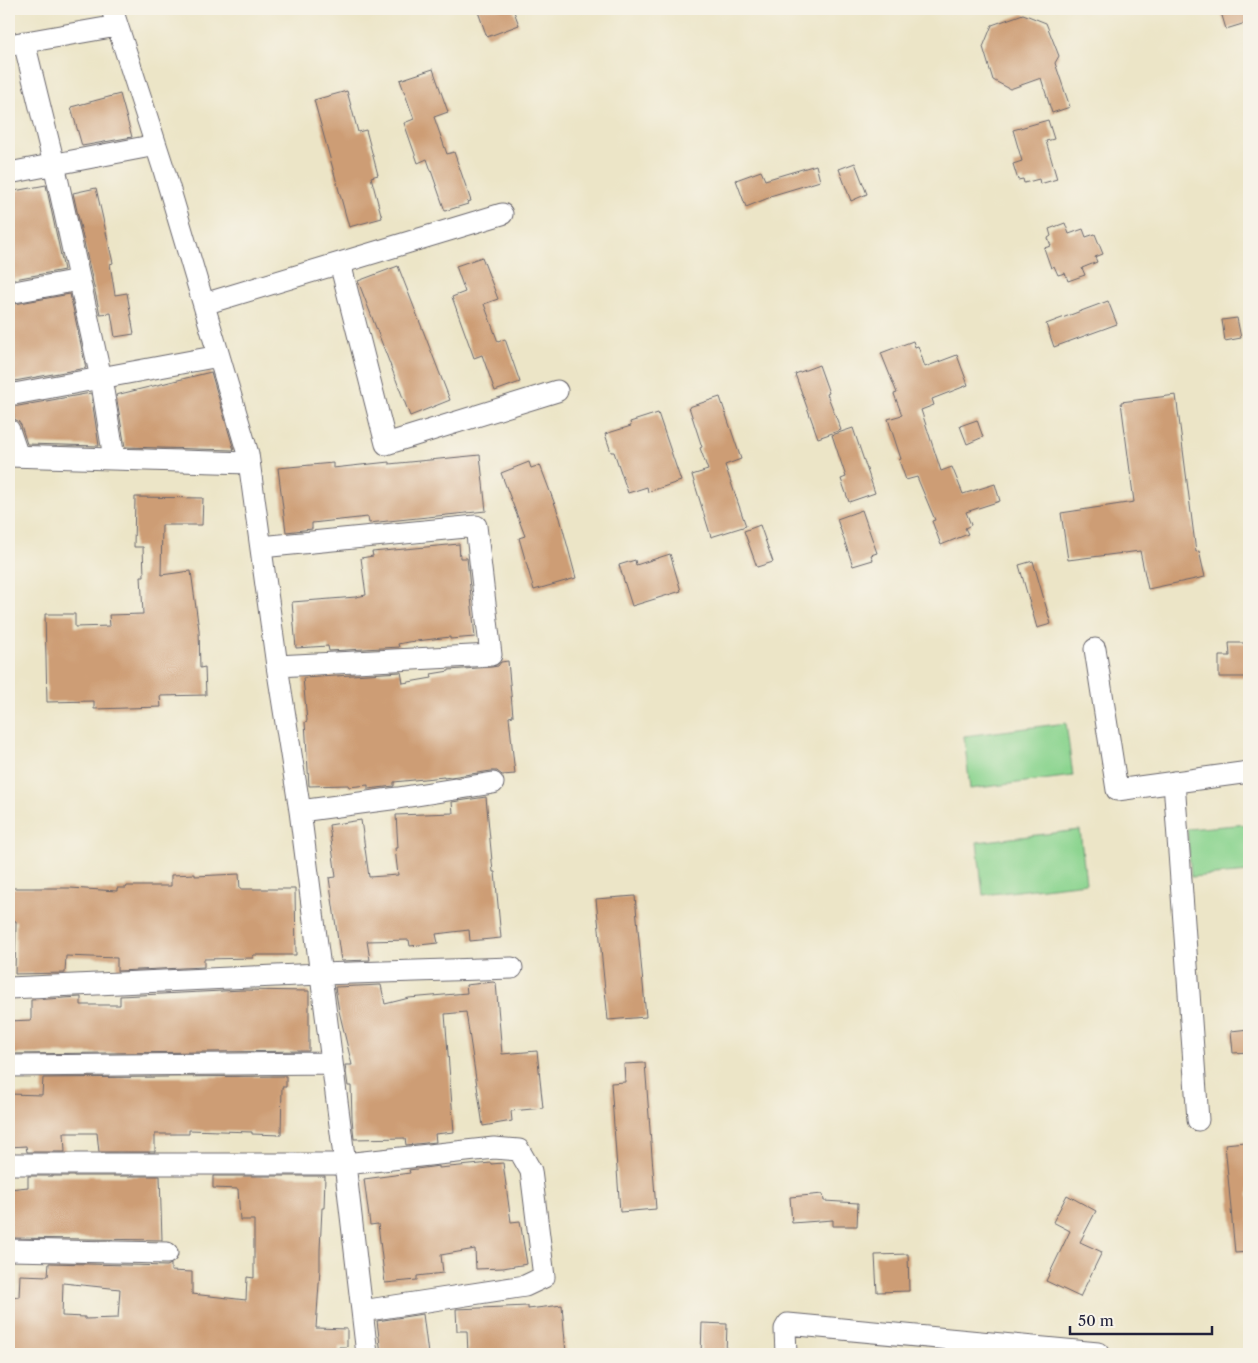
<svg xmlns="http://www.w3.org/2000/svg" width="1258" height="1363" viewBox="0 0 1258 1363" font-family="'Libre Caslon Text',serif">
<rect width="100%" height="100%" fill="#f7f3e8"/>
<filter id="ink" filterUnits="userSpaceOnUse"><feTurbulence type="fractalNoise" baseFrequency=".02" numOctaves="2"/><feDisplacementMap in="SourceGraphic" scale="10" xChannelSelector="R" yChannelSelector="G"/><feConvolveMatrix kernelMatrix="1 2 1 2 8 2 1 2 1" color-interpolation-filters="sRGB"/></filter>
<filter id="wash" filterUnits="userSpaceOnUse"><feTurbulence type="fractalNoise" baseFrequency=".0096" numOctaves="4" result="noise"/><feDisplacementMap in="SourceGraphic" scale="20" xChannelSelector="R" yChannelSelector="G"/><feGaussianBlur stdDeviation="1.12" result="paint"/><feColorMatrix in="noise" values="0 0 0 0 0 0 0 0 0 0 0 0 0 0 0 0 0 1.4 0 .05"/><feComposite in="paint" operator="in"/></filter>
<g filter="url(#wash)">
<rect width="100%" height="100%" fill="#ece5c7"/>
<!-- pitch -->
<path fill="#8bd48f" stroke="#567b65" d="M 1066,723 L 1073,776 L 970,789 L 964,736 Z
M 1249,824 L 1249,872 L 1191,877 L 1187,829 Z
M 1080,830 L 1086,883 L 983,895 L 977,842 Z"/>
<g id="blocks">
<!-- building -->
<path fill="#cd9d74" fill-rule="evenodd" d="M 477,9 L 513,9 L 519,25 L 487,37 Z
M 1220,9 L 1249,9 L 1249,22 L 1226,29 Z
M 1023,14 L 1046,23 L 1059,56 L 1055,63 L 1070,107 L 1052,113 L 1041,78 L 1010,89 L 993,80 L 983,47 L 992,25 Z
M 433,69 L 448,112 L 434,117 L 447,154 L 454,152 L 471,201 L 467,202 L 468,204 L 445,211 L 427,159 L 418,163 L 404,123 L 414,119 L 400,80 Z
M 347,91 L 358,132 L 366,130 L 378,175 L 371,177 L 382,218 L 349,227 L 314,100 Z
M 120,94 L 132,137 L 82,146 L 71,107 Z
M 1048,120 L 1054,139 L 1046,141 L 1057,179 L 1040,184 L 1039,179 L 1024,183 L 1023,179 L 1018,180 L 1013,164 L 1022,161 L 1013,130 Z
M 855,163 L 867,194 L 851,201 L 839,169 Z
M 816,165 L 820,181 L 770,196 L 771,197 L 746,207 L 736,180 L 761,171 L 765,180 Z
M 46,185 L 64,270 L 9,280 L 9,192 Z
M 96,188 L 113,263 L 110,264 L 115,295 L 127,293 L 134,334 L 115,337 L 111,313 L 100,314 L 73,193 Z
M 1065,223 L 1069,234 L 1083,229 L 1086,237 L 1095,234 L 1103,254 L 1095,257 L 1097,262 L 1082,268 L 1085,275 L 1068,281 L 1065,273 L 1058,275 L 1054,266 L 1051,268 L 1044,248 L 1051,246 L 1048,238 L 1051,236 L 1049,229 Z
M 482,257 L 498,299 L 484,304 L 498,342 L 505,339 L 520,382 L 495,391 L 482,355 L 474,358 L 452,297 L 465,292 L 456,266 Z
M 398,266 L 450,400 L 410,416 L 358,281 Z
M 70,294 L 86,368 L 9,382 L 9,305 Z
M 1108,301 L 1117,324 L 1054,347 L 1046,324 Z
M 1237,318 L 1241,338 L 1225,341 L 1222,320 Z
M 913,341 L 915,347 L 918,346 L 925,367 L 957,355 L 968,385 L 932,399 L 934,405 L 921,410 L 941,471 L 952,467 L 963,494 L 995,484 L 1000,501 L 966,512 L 971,525 L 965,528 L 968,534 L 941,545 L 932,521 L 935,520 L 917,477 L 906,480 L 899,460 L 901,459 L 888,419 L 902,415 L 894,394 L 897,393 L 881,353 Z
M 819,365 L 829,393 L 827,394 L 841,430 L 818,438 L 795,374 Z
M 211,372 L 234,450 L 125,447 L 116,395 Z
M 91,393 L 99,446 L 27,444 L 21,425 L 18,421 L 14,419 L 13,407 Z
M 1176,395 L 1196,552 L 1199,551 L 1205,577 L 1148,589 L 1140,551 L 1068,560 L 1061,513 L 1134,502 L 1121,402 Z
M 720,397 L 741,459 L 725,465 L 746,526 L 711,537 L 692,475 L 708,470 L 700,448 L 702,447 L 689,407 Z
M 658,413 L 681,481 L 648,492 L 647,487 L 628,493 L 614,452 L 611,452 L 605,434 L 631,426 L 630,422 Z
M 977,420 L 983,437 L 967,444 L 960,426 Z
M 853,428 L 875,493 L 849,502 L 841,479 L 846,477 L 832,435 Z
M 480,455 L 486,511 L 369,523 L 368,517 L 312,523 L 312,529 L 286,532 L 278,468 L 333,463 L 333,468 L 389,462 L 389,464 Z
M 529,462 L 531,468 L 540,465 L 560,518 L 576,578 L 534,590 L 519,538 L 525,536 L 501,473 Z
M 135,497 L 203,498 L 202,525 L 162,525 L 161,575 L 191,571 L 199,630 L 200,668 L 205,667 L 206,695 L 160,696 L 161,707 L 94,709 L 94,701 L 47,702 L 45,614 L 75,614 L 75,627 L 110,626 L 109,615 L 143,614 L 141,576 L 144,576 L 143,547 L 134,547 Z
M 862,510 L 877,553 L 871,555 L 873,560 L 853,566 L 837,519 Z
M 760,525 L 773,562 L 757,567 L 744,531 Z
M 459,544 L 460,558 L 467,558 L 475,637 L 450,639 L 450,637 L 408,642 L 398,644 L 399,647 L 329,651 L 328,646 L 296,648 L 292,602 L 356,597 L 366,595 L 361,558 L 373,556 L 372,552 Z
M 670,554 L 681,591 L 632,606 L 619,565 L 635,560 L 636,565 Z
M 1033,561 L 1051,624 L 1037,628 L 1019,565 Z
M 1229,643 L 1248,643 L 1248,655 L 1249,655 L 1249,677 L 1219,677 L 1219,656 L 1230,656 Z
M 508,661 L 513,716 L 509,717 L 515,774 L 502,775 L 497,771 L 491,771 L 444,778 L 444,777 L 394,782 L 394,786 L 368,789 L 368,785 L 349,787 L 348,785 L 309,786 L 305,722 L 307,721 L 303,678 L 401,672 L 403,683 L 432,678 L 431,674 L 449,671 L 449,670 L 492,667 L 498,666 L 501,662 Z
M 486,797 L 493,872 L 495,872 L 501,938 L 470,941 L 469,930 L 436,934 L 438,943 L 410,946 L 409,940 L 367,941 L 370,960 L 341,961 L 329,878 L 336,877 L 329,825 L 361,820 L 369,877 L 398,875 L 395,848 L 398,848 L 396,815 L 453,813 L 452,802 Z
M 195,874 L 195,876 L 239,874 L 240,889 L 295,889 L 296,955 L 253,955 L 253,958 L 204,959 L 204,967 L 117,971 L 117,958 L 66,956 L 65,973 L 15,974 L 16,921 L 9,920 L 9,888 L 70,888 L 117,891 L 117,888 L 126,888 L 127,886 L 171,886 L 171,875 Z
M 635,896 L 646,1017 L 608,1020 L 596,899 Z
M 493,982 L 496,983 L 502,1054 L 537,1051 L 543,1108 L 511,1111 L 512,1121 L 483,1126 L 466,1012 L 445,1014 L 454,1132 L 435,1134 L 436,1142 L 406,1145 L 405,1138 L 354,1139 L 352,1118 L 351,1086 L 348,1086 L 345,1065 L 352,1065 L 339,1011 L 335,987 L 381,985 L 385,1004 L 409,998 L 467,993 L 466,985 Z
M 243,990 L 309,991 L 309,1051 L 9,1054 L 9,1021 L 31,1020 L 31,1000 L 81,997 L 81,1005 L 120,1005 L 120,996 Z
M 1249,1029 L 1249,1052 L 1233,1053 L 1231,1031 Z
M 645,1063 L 656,1209 L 620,1212 L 611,1083 L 625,1082 L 624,1064 Z
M 286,1076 L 286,1087 L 282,1087 L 281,1135 L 252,1134 L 252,1132 L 189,1130 L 189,1134 L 155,1134 L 155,1152 L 99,1152 L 97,1133 L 64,1133 L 65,1152 L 27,1152 L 26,1146 L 9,1147 L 9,1094 L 42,1095 L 43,1078 Z
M 1245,1142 L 1248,1169 L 1249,1169 L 1249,1252 L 1235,1253 L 1225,1144 Z
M 491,1163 L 491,1164 L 503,1163 L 511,1222 L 520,1221 L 527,1264 L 503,1268 L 476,1269 L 475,1249 L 441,1255 L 443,1273 L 417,1276 L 417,1280 L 385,1283 L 378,1224 L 370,1225 L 364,1179 L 410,1173 L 409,1170 L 439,1166 L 439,1168 Z
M 28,1176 L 160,1176 L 162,1240 L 11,1238 L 9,1223 L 9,1189 L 28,1187 Z
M 213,1176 L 325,1176 L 324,1208 L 322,1208 L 320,1250 L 320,1269 L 316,1328 L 347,1329 L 347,1347 L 339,1347 L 339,1354 L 165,1354 L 123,1351 L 123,1354 L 9,1354 L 9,1296 L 19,1297 L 20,1275 L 48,1276 L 49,1263 L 167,1266 L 171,1264 L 171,1271 L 192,1272 L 192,1294 L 246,1300 L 247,1277 L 254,1278 L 254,1220 L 240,1220 L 238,1189 L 213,1188 ZM 63,1283 L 120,1289 L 118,1318 L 85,1319 L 85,1317 L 62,1316 Z
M 823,1194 L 824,1201 L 858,1203 L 857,1226 L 833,1226 L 833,1220 L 792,1223 L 790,1197 Z
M 1067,1195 L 1096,1211 L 1080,1242 L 1102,1252 L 1080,1297 L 1046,1281 L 1070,1231 L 1053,1222 Z
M 908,1254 L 909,1291 L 877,1292 L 875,1255 Z
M 562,1305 L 566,1354 L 468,1354 L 467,1331 L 457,1331 L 456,1309 L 528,1306 L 528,1309 Z
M 423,1314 L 428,1354 L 381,1354 L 377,1321 Z
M 702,1323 L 727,1324 L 726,1354 L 701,1354 Z"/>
</g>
</g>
<g filter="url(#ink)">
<use href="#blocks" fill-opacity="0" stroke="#69666c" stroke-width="1"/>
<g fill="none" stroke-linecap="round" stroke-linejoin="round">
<!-- street casing -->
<g stroke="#69666c" stroke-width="23">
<path id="street" d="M 112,9 L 163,167 L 248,454 L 277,666 L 300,811 L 345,1164 L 367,1354
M 24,42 L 54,164 L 101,378 L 114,458
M 9,45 L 117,26
M 9,173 L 156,145
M 340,263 L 386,444 L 557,391
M 9,293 L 79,280
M 204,304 L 502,214
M 9,395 L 219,356
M 9,430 L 18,456
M 9,456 L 249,463
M 261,547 L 476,526 L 491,655 L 277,666
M 1095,649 L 1117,790 L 1249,772
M 1174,782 L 1198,1120
M 300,811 L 398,798 L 493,783
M 9,988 L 320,974 L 512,968
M 9,1066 L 332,1063
M 9,1164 L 345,1164 L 494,1148 L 519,1150 L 531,1171 L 544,1277 L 525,1286 L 362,1311
M 9,1250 L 167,1253
M 786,1354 L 785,1329 L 788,1324 L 1098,1353 L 1098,1354"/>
</g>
<!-- street -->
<use href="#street" stroke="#fff" stroke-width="21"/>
</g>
</g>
<!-- margin -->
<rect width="1258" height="1363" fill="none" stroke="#f7f3e8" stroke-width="30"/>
<!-- scale -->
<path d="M1070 1326v8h142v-8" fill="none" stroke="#22223b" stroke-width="2.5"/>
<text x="1078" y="1326" font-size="15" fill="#22223b" stroke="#f7f3e8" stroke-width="4" paint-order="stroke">50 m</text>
</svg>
